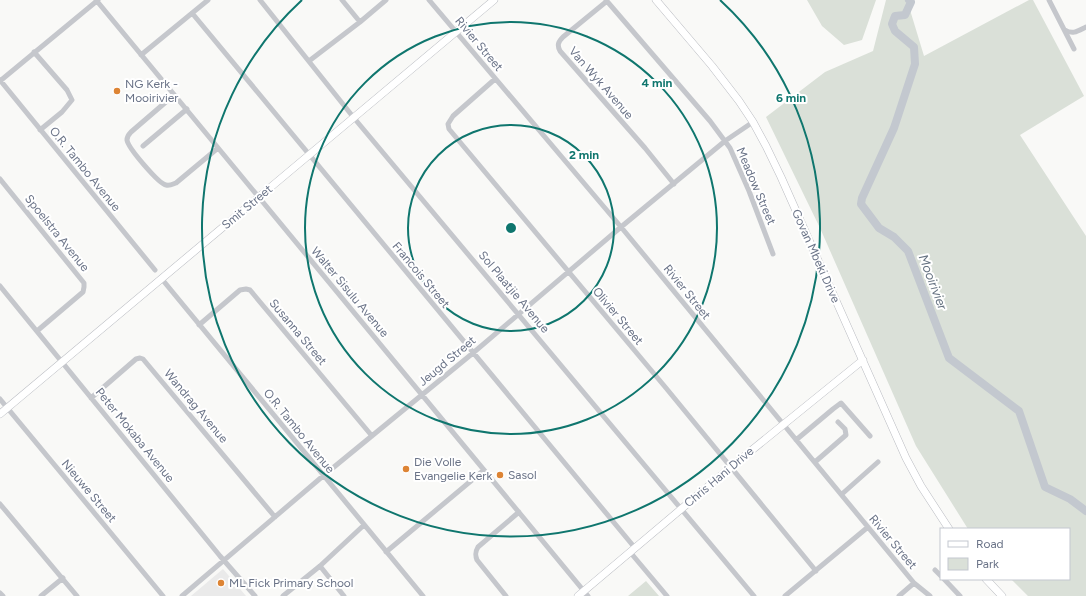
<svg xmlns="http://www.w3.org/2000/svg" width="1086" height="596" viewBox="0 0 1086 596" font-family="Figtree,sans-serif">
<rect width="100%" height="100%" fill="#f9f9f7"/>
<!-- built -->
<path fill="#eaeaea" d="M 223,569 L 246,596 L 191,596 Z"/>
<!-- green -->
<path fill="#dae0d8" d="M 807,0 L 876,0 L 862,40 L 844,45 L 822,26 Z
M 886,0 L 907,0 L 924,56 L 1029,0 L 1033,0 L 1084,96 L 1020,135 L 1086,236 L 1086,596 L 1028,596 L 1011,579 L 1069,579 L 1069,529 L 968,529 L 916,446 L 820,228 L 766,117 L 825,72 L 873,51 Z
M 646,581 L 659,596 L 628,596 Z"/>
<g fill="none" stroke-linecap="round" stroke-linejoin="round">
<!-- river -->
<path stroke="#c3c8cf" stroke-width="8" d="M 909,0 L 911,2 L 905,15 L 895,16 L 892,24 L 895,31 L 914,47 L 915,64 L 894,128 L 862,198 L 861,204 L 879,228 L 894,237 L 908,251 L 949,358 L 1019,411 L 1045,487 L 1070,499 L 1086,511"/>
<!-- secondary casing -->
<g stroke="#babcc2" stroke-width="8">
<path id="secondary" d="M 656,0 L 712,66 L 739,101 L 753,122 L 766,146 L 781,177 L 906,458 L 921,486 L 949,529
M 0,414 L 494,0
M 986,579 L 1002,596
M 578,596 L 731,467 L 863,360"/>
</g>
<!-- street -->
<path stroke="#c5c7cc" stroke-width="5" d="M 96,0 L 588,596
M 260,0 L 354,118 L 754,596
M 342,0 L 360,22
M 429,0 L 621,227 L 914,583 L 930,596
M 606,0 L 710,121 L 730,148 L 749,191 L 773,254
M 1049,0 L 1074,49
M 607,1 L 563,37 C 558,42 557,45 560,51 L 645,148 L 674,184
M 192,13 L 635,548
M 1065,30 C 1073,35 1078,31 1086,27
M 34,52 L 67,90 L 72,100 L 62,112 L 40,130
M 141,55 L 208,0
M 309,61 L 360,22 L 386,0
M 495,79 L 453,116 L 448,124 L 449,129 L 666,388 L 816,571
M 0,80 L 155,270
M 0,81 L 98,0
M 174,95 L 131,132 C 129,134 127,137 127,140 C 128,148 159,184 166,185 C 170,186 173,184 176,183 L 218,148
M 143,146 L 187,109
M 0,179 L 84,283 L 84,287 L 83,292 L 37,331
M 161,278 L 423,596
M 0,286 L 220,556 L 255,596
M 199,325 L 240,290 L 246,289 L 250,290 L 372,436
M 91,398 L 136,359 L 140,358 L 143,359 L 275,517
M 0,399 L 163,596
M 796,440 L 833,409 L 841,403 L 870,436
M 815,462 L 846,435 L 845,429 L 838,422
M 842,494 L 878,462
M 0,504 L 77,596
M 386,552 L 484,470
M 630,552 L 667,596
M 320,566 L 344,596
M 935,570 L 941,576
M 944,579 L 960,596
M 0,593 L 3,596
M 41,596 L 63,578
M 182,596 L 323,476 L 473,353 L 621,227 L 725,141 L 753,122
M 283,596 L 320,566 L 364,525
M 506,596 L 477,560 C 475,555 475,552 478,547 L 519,512
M 785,596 L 868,527
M 899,596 L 914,583"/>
<!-- secondary -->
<use href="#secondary" stroke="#fff" stroke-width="7"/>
</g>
<!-- distance rings -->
<g fill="none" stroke="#0f766e" stroke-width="2">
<circle cx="511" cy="228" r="103"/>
<circle cx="511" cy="228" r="206"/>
<path d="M720 0A309 309 0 1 1 302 0"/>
</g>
<!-- markers -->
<g fill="#dd8434" stroke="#fff" stroke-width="1.5">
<circle cx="117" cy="91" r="4"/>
<circle cx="406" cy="469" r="4"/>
<circle cx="500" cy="475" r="4"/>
<circle cx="221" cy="583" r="4"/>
</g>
<g text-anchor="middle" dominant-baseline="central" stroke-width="4" stroke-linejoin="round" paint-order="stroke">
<!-- street labels -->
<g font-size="12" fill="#6a7387" stroke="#fff">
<text transform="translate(479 44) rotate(50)">Rivier Street</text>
<text transform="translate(601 83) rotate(49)">Van Wyk Avenue</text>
<text transform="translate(85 169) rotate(51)">O.R. Tambo Avenue</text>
<text transform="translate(756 186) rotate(67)">Meadow Street</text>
<text transform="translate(247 207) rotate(-40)">Smit Street</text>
<text transform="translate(57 233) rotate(51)">Spoelstra Avenue</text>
<text transform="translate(816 256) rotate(66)">Govan Mbeki Drive</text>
<text transform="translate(421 275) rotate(50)">Francois Street</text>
<text transform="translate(350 292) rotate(50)">Walter Sisulu Avenue</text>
<text transform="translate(514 292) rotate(50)">Sol Plaatjie Avenue</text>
<text transform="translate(687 292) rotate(51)">Rivier Street</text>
<text transform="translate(618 316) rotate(50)">Olivier Street</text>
<text transform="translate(298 332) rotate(50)">Susanna Street</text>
<text transform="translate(447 361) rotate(-40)">Jeugd Street</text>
<text transform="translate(196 406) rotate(50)">Wandrag Avenue</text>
<text transform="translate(299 431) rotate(51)">O.R. Tambo Avenue</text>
<text transform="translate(135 435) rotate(51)">Peter Mokaba Avenue</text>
<text transform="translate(719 477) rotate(-40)">Chris Hani Drive</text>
<text transform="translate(89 491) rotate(50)">Nieuwe Street</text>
<text transform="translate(893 542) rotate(50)">Rivier Street</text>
</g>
<!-- poi labels -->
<g font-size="12" fill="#6a7387" stroke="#fff" text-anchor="start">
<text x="125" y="84">NG Kerk -<tspan x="125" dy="14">Mooirivier</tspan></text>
<text x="414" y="462">Die Volle<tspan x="414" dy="14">Evangelie Kerk</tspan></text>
<text x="508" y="475">Sasol</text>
<text x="229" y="583">ML Fick Primary School</text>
</g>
<!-- water labels -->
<g font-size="13" font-style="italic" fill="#667382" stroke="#fff">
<text transform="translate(933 282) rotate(69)">Mooirivier</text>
</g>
</g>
<circle cx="511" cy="228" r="6" fill="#0f766e" stroke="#fff" stroke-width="2"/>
<g font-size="12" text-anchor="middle" font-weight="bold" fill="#0f766e" stroke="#fff" stroke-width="4" stroke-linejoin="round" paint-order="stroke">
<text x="657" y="87">4 min</text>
<text x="791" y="102">6 min</text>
<text x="584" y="159">2 min</text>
</g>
<!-- legend -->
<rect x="940" y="528" width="130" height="52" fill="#ffffff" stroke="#c3c7cf"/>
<rect x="948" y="541" width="20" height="6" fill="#ffffff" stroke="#c3c7cf"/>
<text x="976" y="548" font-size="12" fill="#6a7387">Road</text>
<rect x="948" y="558" width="20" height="12" fill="#dae0d8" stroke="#c3c7cf"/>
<text x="976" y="568" font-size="12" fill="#6a7387">Park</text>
</svg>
